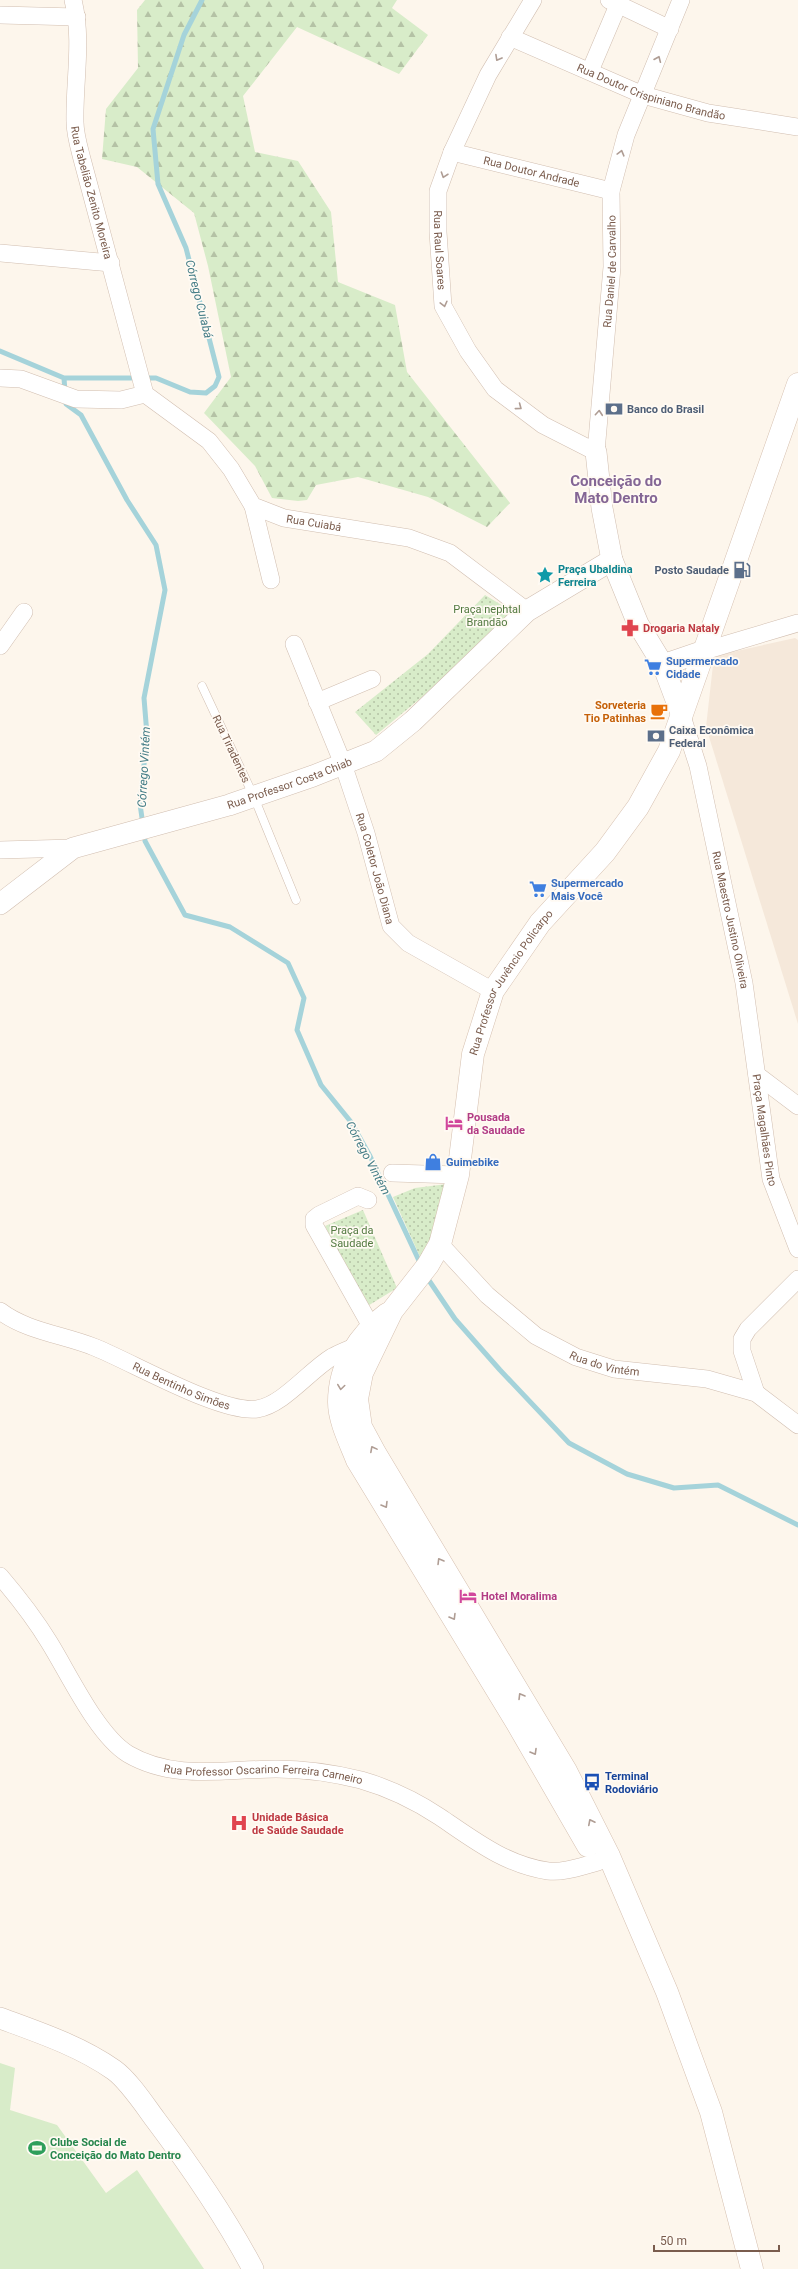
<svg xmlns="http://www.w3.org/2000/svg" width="798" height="2269" viewBox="0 0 798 2269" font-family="Roboto,sans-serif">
<defs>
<pattern id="grass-dots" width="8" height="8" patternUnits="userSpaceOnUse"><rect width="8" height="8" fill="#d8ecc9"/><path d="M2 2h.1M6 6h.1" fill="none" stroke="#b4c2a5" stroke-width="1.8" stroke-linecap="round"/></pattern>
<pattern id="forest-firs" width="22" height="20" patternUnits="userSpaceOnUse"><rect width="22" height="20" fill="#d8ecc9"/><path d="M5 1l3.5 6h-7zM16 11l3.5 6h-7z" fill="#b4c2a5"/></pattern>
</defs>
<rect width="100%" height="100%" fill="#fdf6ec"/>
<!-- residential -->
<path fill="#f5e8da" d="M 795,638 L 798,640 L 798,1024 L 706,727 L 714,656 Z"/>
<!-- grass -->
<path fill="url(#grass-dots)" d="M 485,595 L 513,612 L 451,673 L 376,735 L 355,712 L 428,654 Z
M 447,1184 L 433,1239 L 421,1259 L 393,1197 L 415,1188 Z
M 363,1210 L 397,1288 L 366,1307 L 325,1226 Z"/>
<!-- forest -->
<path fill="url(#forest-firs)" d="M 145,0 L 397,0 L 392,8 L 428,35 L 399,74 L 297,27 L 243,96 L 255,152 L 298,161 L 331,212 L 338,282 L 395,305 L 407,372 L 510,503 L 487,527 L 428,497 L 358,477 L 316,485 L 307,500 L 298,501 L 272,498 L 255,466 L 204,413 L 231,377 L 208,266 L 194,213 L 137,167 L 102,159 L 106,109 L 138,68 L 137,10 Z"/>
<!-- pitch -->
<path fill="#d8ecc9" d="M 0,2063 L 15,2068 L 10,2110 L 57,2125 L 106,2193 L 137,2170 L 204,2269 L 0,2269 Z"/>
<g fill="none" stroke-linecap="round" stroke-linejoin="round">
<!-- stream -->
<path stroke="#a5d3da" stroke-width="5" d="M 0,351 L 64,378 L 156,378 L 190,392 L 206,393 L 215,386 L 219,377 L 186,248 L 158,184 L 153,129 L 184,35 L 202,0
M 64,378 L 65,392
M 65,400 L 66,404 L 81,415 L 127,500 L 156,545 L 165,590 L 144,698 L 147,735 L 140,804 L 143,825
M 144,833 L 145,841 L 185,915 L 230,927 L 288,963 L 304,998 L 297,1030 L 321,1085 L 351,1122 L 370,1156 L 421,1265
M 426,1276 L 455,1319 L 500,1370 L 569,1443 L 627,1474 L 674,1488 L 718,1485 L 798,1525"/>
<!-- service casing -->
<g stroke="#d1beb0" stroke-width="9">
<path id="service" d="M 202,686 L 254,797 L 296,900"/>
</g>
<!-- minor casing -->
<g stroke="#d1beb0" stroke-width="18">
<g id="minor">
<path id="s1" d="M 73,0 C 83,40 74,82 75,122 C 75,134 79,147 82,159 L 145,394 L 209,441 L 231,469 L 253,506 L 284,518 L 409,538 L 450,553 L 527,611"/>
<path id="s2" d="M 533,0 L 488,75 L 452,152 L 438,191 L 438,232 L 443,306 L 468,351 L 495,389 L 543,425 L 596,452 L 612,267 L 611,191 L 626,135 L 681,0"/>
<path d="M 609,0 L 670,29"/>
<path d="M 0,15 L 77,17"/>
<path id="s3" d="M 510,37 L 643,95 L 708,113 L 798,127"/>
<path d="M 590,71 L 618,5"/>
<path id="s4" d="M 452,152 L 611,191"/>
<path d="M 0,253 L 111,263"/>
<path d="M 0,378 L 21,379 L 76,399 L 121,400 L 145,394"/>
<path d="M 253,506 L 271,580"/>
<path id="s5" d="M 294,644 L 343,764 L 366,833 L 391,926 L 408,943 L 493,991"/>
<path d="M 0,646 L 24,612"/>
<path d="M 704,651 L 798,623"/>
<path d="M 317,702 L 372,679"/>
<path id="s6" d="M 681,713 L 698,766 L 744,983 L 771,1179 L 798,1249"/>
<path d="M 0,850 L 73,848"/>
<path d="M 757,1075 L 798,1106"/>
<path d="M 392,1173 L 458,1175"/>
<path d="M 368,1200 L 358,1196 L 319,1215 L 314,1219 L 314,1225 L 377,1337"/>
<path id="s7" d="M 440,1244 L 487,1295 L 536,1336 L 576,1357 L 614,1369 L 707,1379 L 756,1393 L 798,1425"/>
<path id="s8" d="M 0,1311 C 26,1331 64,1335 94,1347 C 132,1362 221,1414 257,1409 C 283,1405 309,1371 332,1357 C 339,1353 347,1350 354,1347"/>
<path d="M 756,1393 L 742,1351 L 742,1339 L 748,1329 L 798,1279"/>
<path id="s9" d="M 0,1576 C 18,1597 35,1619 49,1642 C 69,1674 97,1735 128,1754 C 174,1781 226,1769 276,1769 C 305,1769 333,1773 361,1780 C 389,1788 416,1801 440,1817 C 474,1840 506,1865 548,1871 C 564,1873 582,1866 598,1862"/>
</g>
</g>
<!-- tertiary casing -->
<g stroke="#d1beb0" stroke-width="22">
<g id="tertiary">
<path d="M 596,452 L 602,508 L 612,560 L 638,624 L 663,665 L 681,713"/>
<path d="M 663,665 L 704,651"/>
<path id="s10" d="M 0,904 L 73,848 L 229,805 L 313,776 L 376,751 L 413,721 L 527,611 L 612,560"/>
<path d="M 0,2018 C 38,2032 80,2046 114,2070 C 128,2080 144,2104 155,2119 C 191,2167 225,2216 253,2269"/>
</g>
</g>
<!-- secondary casing -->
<g stroke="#d6c0b0" stroke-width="23">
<g id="secondary">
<path d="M 387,1314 C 359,1335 339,1365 339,1402 C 339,1421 350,1442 357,1460 L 517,1723 L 588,1846"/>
<path id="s11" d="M 752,2269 L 711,2112 L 667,1992 L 609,1856 L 566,1771 L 375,1453 L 361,1427 L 357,1399 L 362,1373 L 392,1311 L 428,1265 L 440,1244 L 458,1175 L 473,1054 L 493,991 L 540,923 L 605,852 L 638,807 L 669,751 L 798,384"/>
</g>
</g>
<!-- service -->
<use href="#service" stroke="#fff" stroke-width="8"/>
<!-- minor -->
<use href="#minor" stroke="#fff" stroke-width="17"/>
<!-- tertiary -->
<use href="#tertiary" stroke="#fff" stroke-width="21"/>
<!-- secondary -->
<use href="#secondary" stroke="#fff" stroke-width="22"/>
</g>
<!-- one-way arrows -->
<defs><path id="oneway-chevron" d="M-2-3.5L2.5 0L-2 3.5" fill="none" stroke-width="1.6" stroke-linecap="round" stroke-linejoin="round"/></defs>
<g stroke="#af9d94">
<use href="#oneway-chevron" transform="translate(498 58) rotate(119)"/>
<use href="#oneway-chevron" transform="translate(658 59) rotate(-67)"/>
<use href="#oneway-chevron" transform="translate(621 153) rotate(-75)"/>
<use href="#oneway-chevron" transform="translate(444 175) rotate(109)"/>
<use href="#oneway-chevron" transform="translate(444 304) rotate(76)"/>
<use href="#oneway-chevron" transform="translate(519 407) rotate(37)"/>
<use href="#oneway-chevron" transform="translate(599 413) rotate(-85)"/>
<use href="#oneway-chevron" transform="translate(341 1387) rotate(98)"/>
<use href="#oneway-chevron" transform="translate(373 1449) rotate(-118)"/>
<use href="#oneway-chevron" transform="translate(385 1505) rotate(59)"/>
<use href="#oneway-chevron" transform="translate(440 1561) rotate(-121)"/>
<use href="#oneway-chevron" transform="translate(453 1617) rotate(59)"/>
<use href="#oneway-chevron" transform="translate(521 1696) rotate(-121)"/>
<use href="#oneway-chevron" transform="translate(534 1752) rotate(60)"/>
<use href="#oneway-chevron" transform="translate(591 1822) rotate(-117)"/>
</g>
<!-- icons -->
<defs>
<g id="bank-bare" transform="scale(1.38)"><path d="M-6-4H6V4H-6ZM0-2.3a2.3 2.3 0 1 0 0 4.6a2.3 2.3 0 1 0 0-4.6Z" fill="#5c6f8a" stroke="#fffaf3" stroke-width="2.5" paint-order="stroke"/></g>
<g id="fuel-bare" transform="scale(1.38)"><path d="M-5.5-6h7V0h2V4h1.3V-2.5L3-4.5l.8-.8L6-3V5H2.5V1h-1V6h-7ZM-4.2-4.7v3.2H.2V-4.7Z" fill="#5c6f8a" stroke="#fffaf3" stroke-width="2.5" paint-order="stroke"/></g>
<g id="sight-bare" transform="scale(1.38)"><path d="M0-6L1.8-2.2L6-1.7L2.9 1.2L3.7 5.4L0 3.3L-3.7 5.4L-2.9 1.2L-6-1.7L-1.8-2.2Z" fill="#0f9aa8" stroke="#fffaf3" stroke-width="2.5" paint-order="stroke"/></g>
<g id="pharmacy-bare" transform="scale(1.38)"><path d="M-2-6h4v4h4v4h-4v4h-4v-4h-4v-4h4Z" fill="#e0444e" stroke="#fffaf3" stroke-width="2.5" paint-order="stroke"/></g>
<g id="supermarket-bare" transform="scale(1.38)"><path d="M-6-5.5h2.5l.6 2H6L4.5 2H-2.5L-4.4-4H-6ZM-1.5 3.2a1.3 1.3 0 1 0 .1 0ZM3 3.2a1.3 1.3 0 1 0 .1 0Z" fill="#3f7fe0" stroke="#fffaf3" stroke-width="2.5" paint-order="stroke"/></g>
<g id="cafe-bare" transform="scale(1.38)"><path d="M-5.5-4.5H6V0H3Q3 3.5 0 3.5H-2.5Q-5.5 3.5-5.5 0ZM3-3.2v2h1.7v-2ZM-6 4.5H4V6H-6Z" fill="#e8710a" stroke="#fffaf3" stroke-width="2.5" paint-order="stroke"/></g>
<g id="hotel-bare" transform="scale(1.38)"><path d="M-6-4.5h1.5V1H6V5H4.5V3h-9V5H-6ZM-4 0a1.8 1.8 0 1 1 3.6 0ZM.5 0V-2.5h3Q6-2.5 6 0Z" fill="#d1479c" stroke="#fffaf3" stroke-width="2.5" paint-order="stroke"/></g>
<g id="shop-bare" transform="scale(1.38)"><path d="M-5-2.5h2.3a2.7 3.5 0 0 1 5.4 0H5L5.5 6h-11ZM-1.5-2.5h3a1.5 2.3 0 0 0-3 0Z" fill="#3f7fe0" stroke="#fffaf3" stroke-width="2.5" paint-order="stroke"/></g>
<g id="bus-bare" transform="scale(1.38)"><path d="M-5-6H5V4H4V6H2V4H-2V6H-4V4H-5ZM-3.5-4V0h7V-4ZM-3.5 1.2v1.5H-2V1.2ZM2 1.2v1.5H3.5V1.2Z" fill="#1a4fb4" stroke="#fffaf3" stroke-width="2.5" paint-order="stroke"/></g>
<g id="hospital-bare" transform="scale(1.38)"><path d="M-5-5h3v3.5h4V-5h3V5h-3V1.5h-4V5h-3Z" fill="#e0444e" stroke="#fffaf3" stroke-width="2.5" paint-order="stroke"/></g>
<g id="stadium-bare" transform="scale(1.38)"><path d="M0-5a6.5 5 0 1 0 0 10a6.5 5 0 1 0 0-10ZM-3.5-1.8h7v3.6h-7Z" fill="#2e9e5b" stroke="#fffaf3" stroke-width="2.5" paint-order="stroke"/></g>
</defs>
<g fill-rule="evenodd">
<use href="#bank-bare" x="614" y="409"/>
<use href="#fuel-bare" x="742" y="570"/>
<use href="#sight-bare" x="545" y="575"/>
<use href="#pharmacy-bare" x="630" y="628"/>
<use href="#supermarket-bare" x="653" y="667"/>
<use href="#cafe-bare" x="659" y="711"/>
<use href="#bank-bare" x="656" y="736"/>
<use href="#supermarket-bare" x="538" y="889"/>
<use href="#hotel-bare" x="454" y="1123"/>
<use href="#shop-bare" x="433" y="1162"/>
<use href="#hotel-bare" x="468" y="1596"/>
<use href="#bus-bare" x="592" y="1782"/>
<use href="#hospital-bare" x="239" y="1823"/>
<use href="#stadium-bare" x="37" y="2148"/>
</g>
<g text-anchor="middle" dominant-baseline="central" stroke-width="3.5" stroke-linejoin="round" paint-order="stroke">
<!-- street labels -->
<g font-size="11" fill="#7a5c4d" stroke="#fffaf3">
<text stroke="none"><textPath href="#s3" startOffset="152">Rua Doutor Crispiniano Brandão</textPath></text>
<text stroke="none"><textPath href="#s4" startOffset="82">Rua Doutor Andrade</textPath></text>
<text stroke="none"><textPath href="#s1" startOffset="195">Rua Tabelião Zenito Moreira</textPath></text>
<text stroke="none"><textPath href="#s2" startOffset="273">Rua Raul Soares</textPath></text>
<text stroke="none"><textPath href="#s2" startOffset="728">Rua Daniel de Carvalho</textPath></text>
<text stroke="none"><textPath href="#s1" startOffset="625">Rua Cuiabá</textPath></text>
<text transform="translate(231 749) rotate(65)">Rua Tiradentes</text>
<text stroke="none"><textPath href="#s10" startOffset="318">Rua Professor Costa Chiab</textPath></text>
<text stroke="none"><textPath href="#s5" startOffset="239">Rua Coletor João Diana</textPath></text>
<text stroke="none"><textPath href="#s6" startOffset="213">Rua Maestro Justino Oliveira</textPath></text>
<text stroke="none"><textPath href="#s11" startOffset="1415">Rua Professor Juvêncio Policarpo</textPath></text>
<text stroke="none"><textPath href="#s6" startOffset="426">Praça Magalhães Pinto</textPath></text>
<text stroke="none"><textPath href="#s7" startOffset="208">Rua do Vintém</textPath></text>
<text stroke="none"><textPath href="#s8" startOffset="197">Rua Bentinho Simões</textPath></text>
<text stroke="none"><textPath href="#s9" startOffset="359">Rua Professor Oscarino Ferreira Carneiro</textPath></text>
</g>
<!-- service labels -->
<g font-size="11" font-weight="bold" fill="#4e5e75" stroke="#fffaf3" text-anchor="start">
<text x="627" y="409">Banco do Brasil</text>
<text x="729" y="570" text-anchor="end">Posto Saudade</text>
<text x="669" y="730">Caixa Econômica<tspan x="669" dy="13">Federal</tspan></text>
</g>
<!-- culture labels -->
<g font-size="11" font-weight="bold" fill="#0d838f" stroke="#fffaf3" text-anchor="start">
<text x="558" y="569">Praça Ubaldina<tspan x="558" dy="13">Ferreira</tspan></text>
</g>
<!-- park labels -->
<g font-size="11" fill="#537a41" stroke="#fffaf3">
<text x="487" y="609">Praça nephtal<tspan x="487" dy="13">Brandão</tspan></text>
<text x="352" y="1230">Praça da<tspan x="352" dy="13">Saudade</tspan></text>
</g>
<!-- health labels -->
<g font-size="11" font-weight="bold" fill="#be3a42" stroke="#fffaf3" text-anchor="start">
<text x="643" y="628">Drogaria Nataly</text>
<text x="252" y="1817">Unidade Básica<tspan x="252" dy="13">de Saúde Saudade</tspan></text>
</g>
<!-- shop labels -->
<g font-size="11" font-weight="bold" fill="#366cbe" stroke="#fffaf3" text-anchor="start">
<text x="666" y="661">Supermercado<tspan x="666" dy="13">Cidade</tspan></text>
<text x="551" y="883">Supermercado<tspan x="551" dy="13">Mais Você</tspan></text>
<text x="446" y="1162">Guimebike</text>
</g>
<!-- food labels -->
<g font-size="11" font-weight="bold" fill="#c56008" stroke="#fffaf3" text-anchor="end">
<text x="646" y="705">Sorveteria<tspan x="646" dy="13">Tio Patinhas</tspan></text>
</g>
<!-- hotel labels -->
<g font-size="11" font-weight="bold" fill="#b23c85" stroke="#fffaf3" text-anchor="start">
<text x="467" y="1117">Pousada<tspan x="467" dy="13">da Saudade</tspan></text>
<text x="481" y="1596">Hotel Moralima</text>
</g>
<!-- transit labels -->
<g font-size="11" font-weight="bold" fill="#164399" stroke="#fffaf3" text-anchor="start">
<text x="605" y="1776">Terminal<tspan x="605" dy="13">Rodoviário</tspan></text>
</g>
<!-- leisure labels -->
<g font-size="11" font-weight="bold" fill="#27864d" stroke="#fffaf3" text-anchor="start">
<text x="50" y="2142">Clube Social de<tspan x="50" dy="13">Conceição do Mato Dentro</tspan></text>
</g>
<!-- water labels -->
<g font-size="12" font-style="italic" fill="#437c86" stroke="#fffaf3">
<text transform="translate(199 299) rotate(76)">Córrego Cuiabá</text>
<text transform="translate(144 767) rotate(-87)">Córrego Vintém</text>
<text transform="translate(368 1158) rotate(62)">Córrego Vintém</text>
</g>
<!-- district labels -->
<g font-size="15" font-weight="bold" fill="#846695" stroke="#fffaf3">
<text x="616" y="481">Conceição do<tspan x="616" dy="17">Mato Dentro</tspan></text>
</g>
</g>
<!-- scale -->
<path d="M654 2245v6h125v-6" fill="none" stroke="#7a5c4d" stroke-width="2"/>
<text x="660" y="2245" font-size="12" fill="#7a5c4d" stroke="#fffaf3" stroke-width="3" paint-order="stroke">50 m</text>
</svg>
